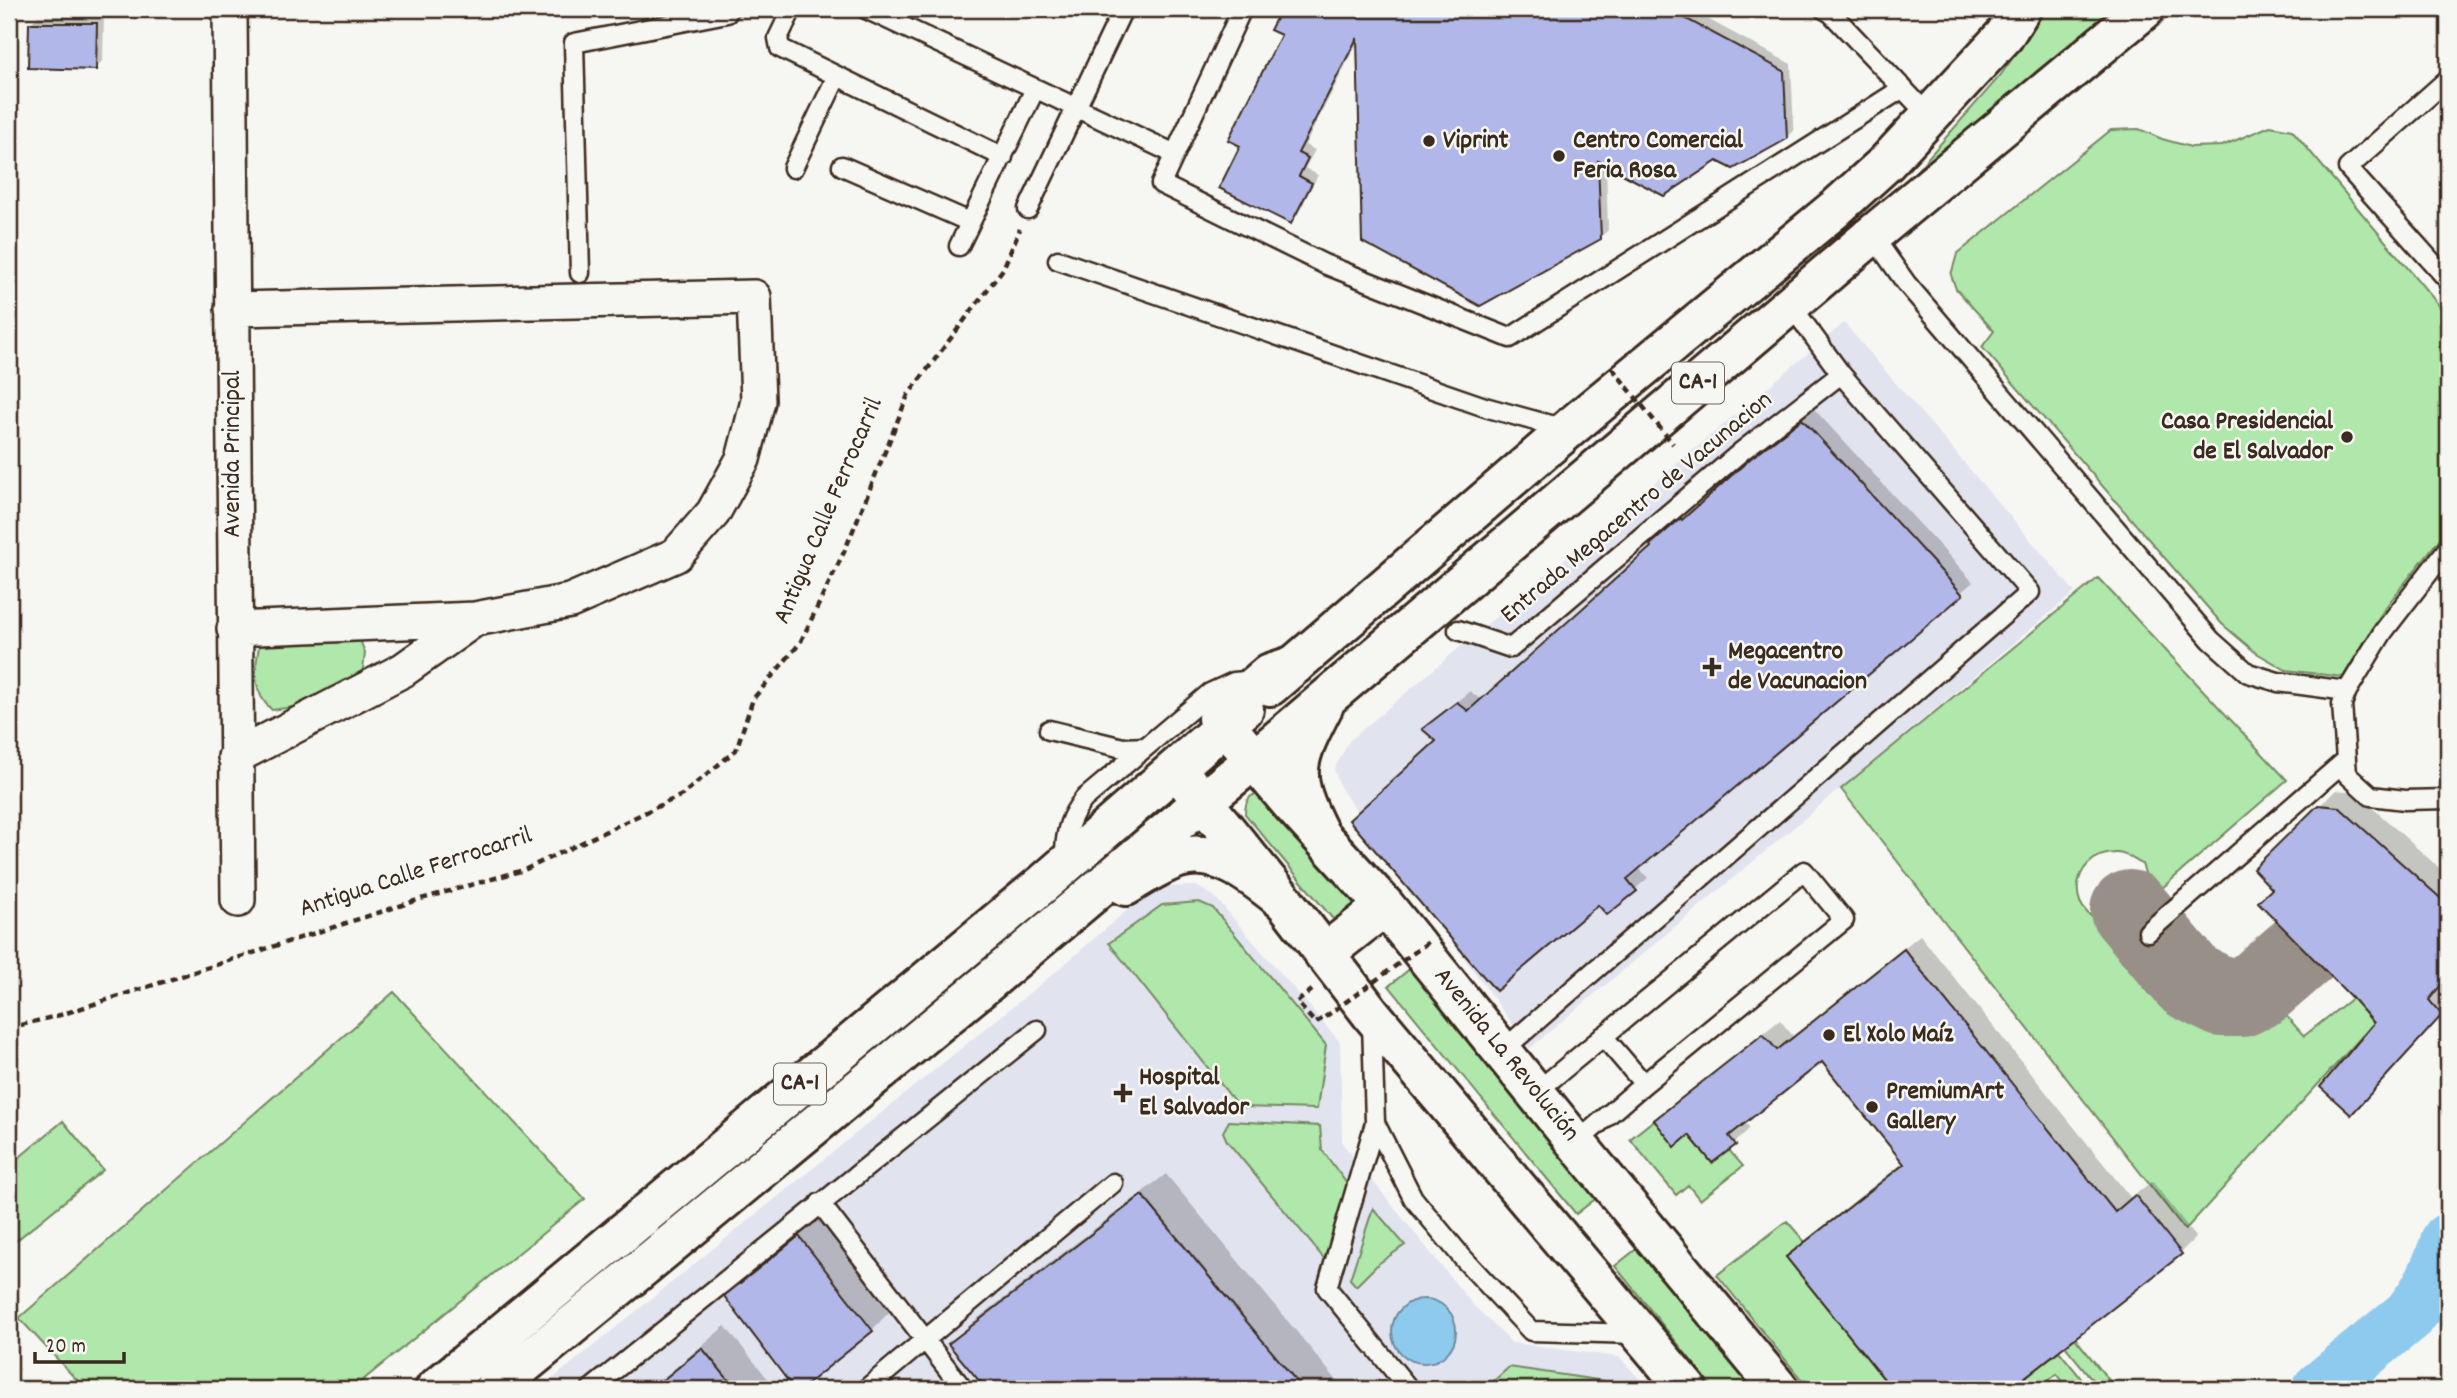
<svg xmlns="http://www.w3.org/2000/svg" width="2457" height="1398" viewBox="0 0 2457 1398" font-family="Dekko,sans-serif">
<rect width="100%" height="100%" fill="#f6f6f2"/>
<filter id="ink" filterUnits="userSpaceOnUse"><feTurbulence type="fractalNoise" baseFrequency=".0143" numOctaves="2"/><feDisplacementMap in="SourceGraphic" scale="14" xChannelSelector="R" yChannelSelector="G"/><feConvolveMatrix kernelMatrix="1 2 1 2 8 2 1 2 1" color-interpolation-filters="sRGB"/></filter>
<g filter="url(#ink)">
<!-- built -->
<path fill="#e1e3ef" d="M 1844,323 L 2075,592 L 1530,1048 L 1341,789 L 1334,770 L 1349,741 Z
M 1169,885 L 1163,887 L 1196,886 L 1214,896 L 1340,1042 L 1342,1143 L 1472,1304 L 1512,1343 L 1619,1357 L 1649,1389 L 540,1389 L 1058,970 L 1155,886 Z"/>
<!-- green -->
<path fill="#b0e7aa" stroke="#768864" stroke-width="2" d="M 2047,9 L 2131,9 L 1876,217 L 2000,76 Z
M 2270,126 L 2292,130 L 2448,316 L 2448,528 L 2385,608 L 2343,677 L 2286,670 L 2255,652 L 2222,624 L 1982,347 L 1994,331 L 1956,289 L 1951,275 L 1957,254 L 2111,130 L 2139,129 L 2162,139 L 2191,147 L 2222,146 Z
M 2098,578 L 2287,780 L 2162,888 L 2151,892 L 2142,864 C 2134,860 2126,853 2117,853 C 2068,852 2060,924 2121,925 C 2138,947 2172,996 2192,1010 C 2210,1022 2242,1023 2261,1013 C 2266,1011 2270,1005 2274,1002 L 2304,1036 L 2352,998 L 2374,1023 L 2185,1230 L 1841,789 Z
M 274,637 L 359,637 L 365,653 L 363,669 L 356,682 L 322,703 L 272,710 C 253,694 254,670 259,647 Z
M 1268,792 L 1355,903 L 1351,914 L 1343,920 L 1332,918 L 1245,814 C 1245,797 1251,793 1268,792 Z
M 1199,902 L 1213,908 L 1326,1045 L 1317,1109 L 1239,1107 L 1109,943 L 1162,905 Z
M 1412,967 L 1599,1196 L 1576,1214 L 1389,986 Z
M 394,992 L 585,1199 L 352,1389 L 85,1389 L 19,1318 Z
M 1654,1120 L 1675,1146 L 1689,1135 L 1712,1163 L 1729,1150 L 1743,1166 L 1700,1200 L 1688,1185 L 1676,1195 L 1630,1139 Z
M 63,1121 L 103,1170 L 12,1244 L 9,1240 L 9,1166 Z
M 1229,1121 L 1320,1126 L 1322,1150 L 1353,1192 L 1330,1266 L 1227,1141 L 1223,1132 Z
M 1373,1208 L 1405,1245 L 1378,1264 L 1356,1286 L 1350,1279 Z
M 1787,1221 L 1805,1242 L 1786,1257 L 1892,1389 L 1809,1389 L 1717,1275 Z
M 1639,1247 L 1753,1389 L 1714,1389 L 1615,1266 Z
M 2075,1338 L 2116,1389 L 2100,1389 L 2065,1346 Z
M 2059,1351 L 2090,1389 L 2069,1389 L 2057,1374 L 2041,1386 L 2043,1389 L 2025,1389 L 2019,1382 Z
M 1509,1367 L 1604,1381 L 1611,1389 L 1485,1389 Z"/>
<!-- water -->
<path fill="#8ecaee" stroke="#6d8a9b" stroke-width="2" d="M1392 1331a32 32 0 1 1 64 0a32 32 0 1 1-64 0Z"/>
<!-- shadow -->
<path fill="#0003" d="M 1283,9 L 1689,9 L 1791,64 L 1794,130 L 1786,138 L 1717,159 L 1606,163 L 1608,230 L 1600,238 L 1359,39 L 1305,145 L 1315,150 L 1305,168 L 1318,175 L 1298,214 L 1290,222 L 1243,145 L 1284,35 L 1273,29 Z
M 38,16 L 104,16 L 103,60 L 96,68 L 31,23 Z
M 1814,409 L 1973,582 L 1639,868 L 1648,878 L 1607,913 L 1438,741 L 1436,718 L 1470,691 L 1481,700 L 1653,546 L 1664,533 L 1693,508 L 1695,509 L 1765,447 Z
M 2336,790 L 2355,792 L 2448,876 L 2448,978 L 2444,983 L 2448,989 L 2448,1008 L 2367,1097 L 2376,1023 L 2274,888 L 2255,869 Z
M 1920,935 L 2131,1198 L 2152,1181 L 2196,1237 L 2181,1252 L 2008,1389 L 1895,1389 L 1788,1257 L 1803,1242 L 1904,1162 L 1822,1060 L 1745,1122 L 1750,1128 L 1735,1143 L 1690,1133 L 1656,1121 L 1672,1105 L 1780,1020 L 1793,1036 Z
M 1166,1174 L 1344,1389 L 988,1389 L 951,1344 L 973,1322 Z
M 823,1215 L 894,1307 L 872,1330 L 797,1389 L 727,1296 L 749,1274 Z
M 725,1326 L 773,1385 L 769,1389 L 650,1389 Z"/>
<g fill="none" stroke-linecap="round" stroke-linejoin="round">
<!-- river -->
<path stroke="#8ecaee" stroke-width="54" d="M 2319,1389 L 2409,1315 C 2429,1292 2438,1269 2448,1240"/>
<!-- taxiway -->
<path stroke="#989088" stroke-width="80" d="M 2130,910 L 2190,981 L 2222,997 L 2241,997 L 2259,988 L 2304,949"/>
</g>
<!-- building -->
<path fill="#b1b8e9" stroke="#3b2a1e" stroke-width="2" d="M 1281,9 L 1668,9 L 1784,71 L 1787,139 L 1733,169 L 1717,161 L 1664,196 L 1598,161 L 1601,239 L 1480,306 L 1362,242 L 1357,38 L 1298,153 L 1308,158 L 1299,176 L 1312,183 L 1291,224 L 1219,188 L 1240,146 L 1228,140 L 1281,35 L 1270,30 Z
M 29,23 L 97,23 L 96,70 L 28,68 Z
M 1802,419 L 1963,595 L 1627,879 L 1637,891 L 1607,915 L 1598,905 L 1496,991 L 1349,820 L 1436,741 L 1422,729 L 1457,702 L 1468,711 L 1651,547 L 1650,545 L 1681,518 L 1682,520 L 1751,458 Z
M 2318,805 L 2339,807 L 2448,905 L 2448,976 L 2429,1000 L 2442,1015 L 2351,1115 L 2320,1087 L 2374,1023 L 2352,998 L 2258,902 L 2272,889 L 2253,869 Z
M 1904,949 L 2115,1212 L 2135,1195 L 2182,1254 L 2010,1389 L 1892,1389 L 1786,1257 L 1904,1164 L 1822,1062 L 1729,1136 L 1736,1145 L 1712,1163 L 1689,1135 L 1675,1147 L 1654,1120 L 1763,1034 L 1777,1050 Z
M 1142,1195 L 1207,1274 L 1303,1389 L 986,1389 L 948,1344 Z
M 799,1236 L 873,1331 L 801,1389 L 794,1389 L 724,1296 Z
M 702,1348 L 736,1389 L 652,1389 Z"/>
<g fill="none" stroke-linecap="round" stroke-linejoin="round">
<!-- lane casing -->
<g stroke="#3b2a1e" stroke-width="23">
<path id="lane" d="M 792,9 L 778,38 L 780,48 L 1003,157
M 866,9 L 1175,154
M 1242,9 L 1161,184 L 1324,264 L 1510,338 L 1903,88
M 1824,9 L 1831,13 L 1930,117
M 2448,79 L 2348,168 L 2448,280
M 842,166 L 970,222
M 793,168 L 837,76
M 1028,209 L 1123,9
M 1872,235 L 1906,283 L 2211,640 L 2248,673 L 2278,682 L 2347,691
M 959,246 L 1035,89
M 1058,260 L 1485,407 L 1550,425 L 1569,426
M 580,273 L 574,43 L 727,13 L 729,9
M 2448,548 L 2383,632 L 2347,691 L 2342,704 L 2347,774 L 2371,796 L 2405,800 L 2448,799
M 1458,630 L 1511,648 L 1742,451 L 1841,374
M 1049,730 L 1123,748 L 1145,747
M 1065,851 C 1066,830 1070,816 1084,799 L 1210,693 L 1234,682 L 1245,681
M 2148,932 L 2346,760
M 1372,1022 L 1375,1123 L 1413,1198 L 1462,1257 L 1531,1331 L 1637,1334
M 1603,1036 L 1644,1084
M 1503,1050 L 2030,592 L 1841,374 L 1790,304
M 1536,1092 L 1804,871 L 1844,920 L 1644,1084 L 1576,1143
M 1375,1123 L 1327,1288 L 1409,1389
M 820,1203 L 963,1389
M 591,1389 L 1037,1030
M 866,1389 L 1113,1183"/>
</g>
<!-- street casing -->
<g stroke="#3b2a1e" stroke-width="38">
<path id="street" d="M 230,9 L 238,900
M 232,309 L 754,297 L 758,401 L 743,459 L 713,513 L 676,555 L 570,601 L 475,619 L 234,629
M 235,757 L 403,670 L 475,619"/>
</g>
<!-- secondary casing -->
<g stroke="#3b2a1e" stroke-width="44">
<path id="secondary" d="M 1226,726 L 1293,806 L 1385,906 L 1576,1143 L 1779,1389
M 1177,770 L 1285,902 L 1372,1015 L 1687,1389
M 1324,954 L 1385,906"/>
</g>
<!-- primary casing -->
<g stroke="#3b2a1e" stroke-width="44">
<path id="primary" d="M 1270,686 L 1572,426 L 1835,209 L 1886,163 L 2004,36 L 2021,9
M 1254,760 L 1872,235 L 2145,9
M 1319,833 C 1289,774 1294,763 1324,705"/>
</g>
<!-- highway casing -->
<g stroke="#3b2a1e" stroke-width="44">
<path id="highway" d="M 1217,718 L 1270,673 L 1295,665
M 1126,886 C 1142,876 1160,864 1179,858 C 1219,846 1256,879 1285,902
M 435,1389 L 1044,883 L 1244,709
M 494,1389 C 657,1256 820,1122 981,988 C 1072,912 1161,834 1254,760"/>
</g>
<!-- path -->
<path stroke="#3b2a1e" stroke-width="4.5" stroke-dasharray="7 5" stroke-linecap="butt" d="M 1312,990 L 1297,1002 L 1315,1023 L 1325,1017
M 9,1028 L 60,1015 L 421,899 L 524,870 L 682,795 L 736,750 L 753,699 L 800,643 L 845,550 L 908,395 L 1003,269 L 1020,229"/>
<!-- lane -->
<use href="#lane" stroke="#f6f6f2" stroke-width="18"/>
<!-- street -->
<use href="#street" stroke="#f6f6f2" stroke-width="33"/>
<!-- secondary -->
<use href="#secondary" stroke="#f6f6f2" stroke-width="38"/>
<!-- primary -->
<use href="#primary" stroke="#f6f6f2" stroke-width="38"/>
<!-- highway -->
<use href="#highway" stroke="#f6f6f2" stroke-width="38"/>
<!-- path-bridge -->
<path stroke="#3b2a1e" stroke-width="4.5" stroke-dasharray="7 5" stroke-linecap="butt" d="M 1612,368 L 1673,444
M 1325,1017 L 1430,941"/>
</g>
</g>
<!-- markers -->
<g fill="#3b2a1e" stroke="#f6f6f2" stroke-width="2.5">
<circle cx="1429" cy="141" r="7"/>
<circle cx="1559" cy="156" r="7"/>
<circle cx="2347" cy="437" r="7"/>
<path d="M1708.5 656.5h7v7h7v7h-7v7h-7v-7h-7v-7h7z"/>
<circle cx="1829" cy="1035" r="7"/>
<path d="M1119.5 1082.5h7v7h7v7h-7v7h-7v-7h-7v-7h7z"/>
<circle cx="1872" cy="1107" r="7"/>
</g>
<g text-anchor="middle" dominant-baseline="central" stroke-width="5" stroke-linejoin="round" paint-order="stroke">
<!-- shield labels -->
<g fill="#f6f6f2" stroke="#73675e" stroke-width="2">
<rect x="1672" y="362.5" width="52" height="41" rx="5"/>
<rect x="774" y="1063.5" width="52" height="41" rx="5"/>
</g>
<g font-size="24" font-weight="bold" fill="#3b2a1e">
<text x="1698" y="383">CA-1</text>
<text x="800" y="1084">CA-1</text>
</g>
<!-- poi labels -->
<g font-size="26" font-weight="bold" fill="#3b2a1e" stroke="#f6f6f2" text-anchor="start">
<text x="1443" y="141">Viprint</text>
<text x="1573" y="141">Centro Comercial<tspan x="1573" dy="30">Feria Rosa</tspan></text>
<text x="2333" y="422" text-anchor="end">Casa Presidencial<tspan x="2333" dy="30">de El Salvador</tspan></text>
<text x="1728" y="652">Megacentro<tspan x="1728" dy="30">de Vacunacion</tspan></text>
<text x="1843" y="1035">El Xolo Maíz</text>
<text x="1139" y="1078">Hospital<tspan x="1139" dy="30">El Salvador</tspan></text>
<text x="1886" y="1092">PremiumArt<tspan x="1886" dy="30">Gallery</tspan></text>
</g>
<!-- street labels -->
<g font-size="26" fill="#3b2a1e" stroke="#f6f6f2">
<text transform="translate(233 454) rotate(-90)">Avenida Principal</text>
<text transform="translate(1637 508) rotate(-40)">Entrada Megacentro de Vacunacion</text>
<text transform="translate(829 511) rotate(-67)">Antigua Calle Ferrocarril</text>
<text transform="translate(416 873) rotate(-18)">Antigua Calle Ferrocarril</text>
<text transform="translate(1506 1055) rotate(51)">Avenida La Revolución</text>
</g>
</g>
<!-- margin -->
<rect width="2457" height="1398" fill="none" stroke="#f6f6f2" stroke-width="35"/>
<rect x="18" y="18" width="2422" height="1363" fill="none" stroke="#3b2a1e" stroke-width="2.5" filter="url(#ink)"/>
<!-- scale -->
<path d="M35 1352v10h89v-10" fill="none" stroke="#3b2a1e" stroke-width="3.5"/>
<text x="46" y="1352" font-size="21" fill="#3b2a1e" stroke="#f6f6f2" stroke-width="5" paint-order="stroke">20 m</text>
</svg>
